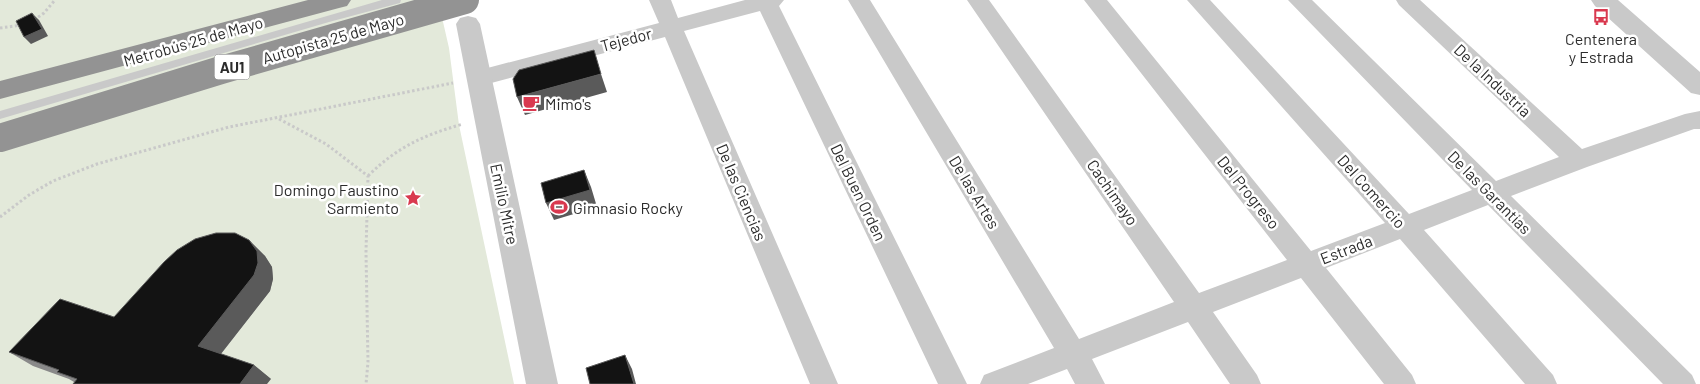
<svg xmlns="http://www.w3.org/2000/svg" width="1700" height="384" viewBox="0 0 1700 384" font-family="Barlow,sans-serif">
<rect width="100%" height="100%" fill="#fff"/>
<!-- green -->
<path fill="#e3e9da" d="M 0,0 L 438,0 L 449,48 L 459,125 L 514,384 L 0,384 Z"/>
<g fill="none" stroke-linecap="round" stroke-linejoin="round">
<!-- path -->
<path stroke="#c9c9c9" stroke-width="3" stroke-dasharray="2.5 2.5" stroke-linecap="butt" d="M 34,20 L 44,13 L 55,0
M 0,28 L 22,25
M 279,119 L 326,144 L 368,176 L 366,252 L 368,362 L 366,384
M 368,176 C 397,147 424,135 463,124
M 0,217 L 29,195 L 53,181 L 97,164 L 229,127 L 453,83"/>
<!-- service -->
<path fill="#c9c9c9" fill-rule="evenodd" d="M 382,0 L 401,0 L 400,3 L 329,22 L 0,119 L 0,111 Z"/>
<!-- minor -->
<path fill="#c9c9c9" fill-rule="evenodd" d="M 649,0 L 671,0 L 678,18 L 745,0 L 784,0 L 779,6 L 967,384 L 938,384 L 760,11 L 684,31 L 838,384 L 810,384 L 665,37 L 480,86 L 472,84 L 469,78 L 472,72 L 480,70 L 659,23 Z
M 848,0 L 870,0 L 1079,339 L 1174,302 L 967,0 L 989,0 L 1199,293 L 1287,260 L 1084,0 L 1107,0 L 1311,251 L 1385,223 L 1187,0 L 1210,0 L 1409,214 L 1472,190 L 1288,0 L 1312,0 L 1496,181 L 1559,157 L 1399,5 L 1396,0 L 1420,0 L 1582,149 L 1685,114 L 1700,111 L 1700,129 L 1694,129 L 1587,167 L 1511,196 L 1692,375 L 1696,384 L 1663,384 L 1488,205 L 1424,230 L 1553,375 L 1557,384 L 1525,384 L 1400,239 L 1326,268 L 1412,375 L 1416,384 L 1384,384 L 1301,278 L 1213,312 L 1257,375 L 1261,384 L 1230,384 L 1188,322 L 1092,359 L 1105,384 L 1075,384 L 1067,369 L 1028,384 L 980,384 L 984,375 L 1054,348 Z"/>
<!-- tertiary -->
<path fill="#c9c9c9" fill-rule="evenodd" d="M 1591,0 L 1618,0 L 1700,72 L 1700,95 L 1691,93 L 1595,6 Z
M 468,16 L 476,18 L 480,24 L 558,384 L 526,384 L 456,24 L 460,18 Z"/>
<!-- motorway -->
<path fill="#939393" fill-rule="evenodd" d="M 308,0 L 351,0 L 347,6 L 339,8 L 0,99 L 0,81 Z"/>
<!-- motorway-bridge -->
<path stroke="#939393" stroke-width="28" d="M 0,138 L 221,70 L 465,0"/>
</g>
<!-- wall -->
<path fill="#898989" d="M 249,240 L 265,256 L 272,267 L 273,279 L 270,291 L 221,354 L 254,365 L 271,379 L 74,382 L 69,379 L 33,366 L 9,352 L 114,317 Z"/>
<!-- shaded-wall -->
<path fill="#5a5a5a" d="M 32,13 L 39,20 L 48,36 L 31,44 L 24,37 Z
M 601,74 L 607,92 L 525,115 L 517,97 Z
M 584,170 L 591,187 L 597,207 L 554,220 L 546,203 Z
M 249,240 L 265,256 L 272,267 L 273,279 L 270,291 L 216,360 L 198,346 Z
M 625,355 L 632,369 L 636,384 L 634,384 Z
M 254,365 L 271,379 L 267,384 L 240,384 Z"/>
<!-- building -->
<path fill="#131313" stroke="#5a5a5a" d="M 32,13 L 42,29 L 24,37 L 16,21 Z
M 594,50 L 601,74 L 517,97 L 513,79 L 519,70 Z
M 584,170 L 590,190 L 546,203 L 541,183 Z
M 216,233 L 235,233 L 249,240 L 257,251 L 258,263 L 254,275 L 198,346 L 254,365 L 240,384 L 73,384 L 77,379 L 57,372 L 59,370 L 9,352 L 60,299 L 114,317 L 164,262 L 177,250 L 195,239 Z
M 625,355 L 634,384 L 590,384 L 586,368 Z"/>
<!-- icons -->
<defs>
<g id="bus-bare" transform="scale(1.35)"><path d="M-5-6H5V4H4V6H2V4H-2V6H-4V4H-5ZM-3.5-4V0h7V-4ZM-3.5 1.2v1.5H-2V1.2ZM2 1.2v1.5H3.5V1.2Z" fill="#d9394f" stroke="#fff" stroke-width="2.5" paint-order="stroke"/></g>
<g id="cafe-bare" transform="scale(1.35)"><path d="M-5.5-4.5H6V0H3Q3 3.5 0 3.5H-2.5Q-5.5 3.5-5.5 0ZM3-3.2v2h1.7v-2ZM-6 4.5H4V6H-6Z" fill="#d9394f" stroke="#fff" stroke-width="2.5" paint-order="stroke"/></g>
<g id="sight-bare" transform="scale(1.35)"><path d="M0-6L1.8-2.2L6-1.7L2.9 1.2L3.7 5.4L0 3.3L-3.7 5.4L-2.9 1.2L-6-1.7L-1.8-2.2Z" fill="#d9394f" stroke="#fff" stroke-width="2.5" paint-order="stroke"/></g>
<g id="stadium-bare" transform="scale(1.35)"><path d="M0-5a6.5 5 0 1 0 0 10a6.5 5 0 1 0 0-10ZM-3.5-1.8h7v3.6h-7Z" fill="#d9394f" stroke="#fff" stroke-width="2.5" paint-order="stroke"/></g>
</defs>
<g fill-rule="evenodd">
<use href="#bus-bare" x="1601" y="17"/>
<use href="#cafe-bare" x="531" y="103"/>
<use href="#sight-bare" x="413" y="198"/>
<use href="#stadium-bare" x="559" y="207"/>
</g>
<g text-anchor="middle" dominant-baseline="central" stroke-width="5" stroke-linejoin="round" paint-order="stroke">
<!-- shield labels -->
<rect fill="#fff" stroke="#6b6b6b" stroke-width="1" x="214.5" y="54.5" width="35" height="25" rx="4"/>
<g font-size="15" font-weight="bold" fill="#2c2c2c">
<text x="232" y="67">AU1</text>
</g>
<!-- street labels -->
<g font-size="16" fill="#2c2c2c" stroke="#fff">
<text transform="translate(333 38) rotate(-16)">Autopista 25 de Mayo</text>
<text transform="translate(626 39) rotate(-15)">Tejedor</text>
<text transform="translate(193 41) rotate(-16)">Metrobús 25 de Mayo</text>
<text transform="translate(1493 80) rotate(43)">De la Industria</text>
<text transform="translate(1372 191) rotate(48)">Del Comercio</text>
<text transform="translate(742 192) rotate(67)">De las Ciencias</text>
<text transform="translate(859 192) rotate(64)">Del Buen Orden</text>
<text transform="translate(975 192) rotate(59)">De las Artes</text>
<text transform="translate(1113 192) rotate(55)">Cachimayo</text>
<text transform="translate(1249 192) rotate(51)">Del Progreso</text>
<text transform="translate(1490 192) rotate(45)">De las Garantías</text>
<text transform="translate(505 204) rotate(78)">Emilio Mitre</text>
<text transform="translate(1346 249) rotate(-21)">Estrada</text>
</g>
<!-- poi labels -->
<g font-size="16" fill="#2c2c2c" stroke="#fff" text-anchor="start">
<text x="1601" y="38" text-anchor="middle">Centenera<tspan x="1601" dy="18">y Estrada</tspan></text>
<text x="545" y="103">Mimo's</text>
<text x="399" y="189" text-anchor="end">Domingo Faustino<tspan x="399" dy="18">Sarmiento</tspan></text>
<text x="573" y="207">Gimnasio Rocky</text>
</g>
</g>
</svg>
